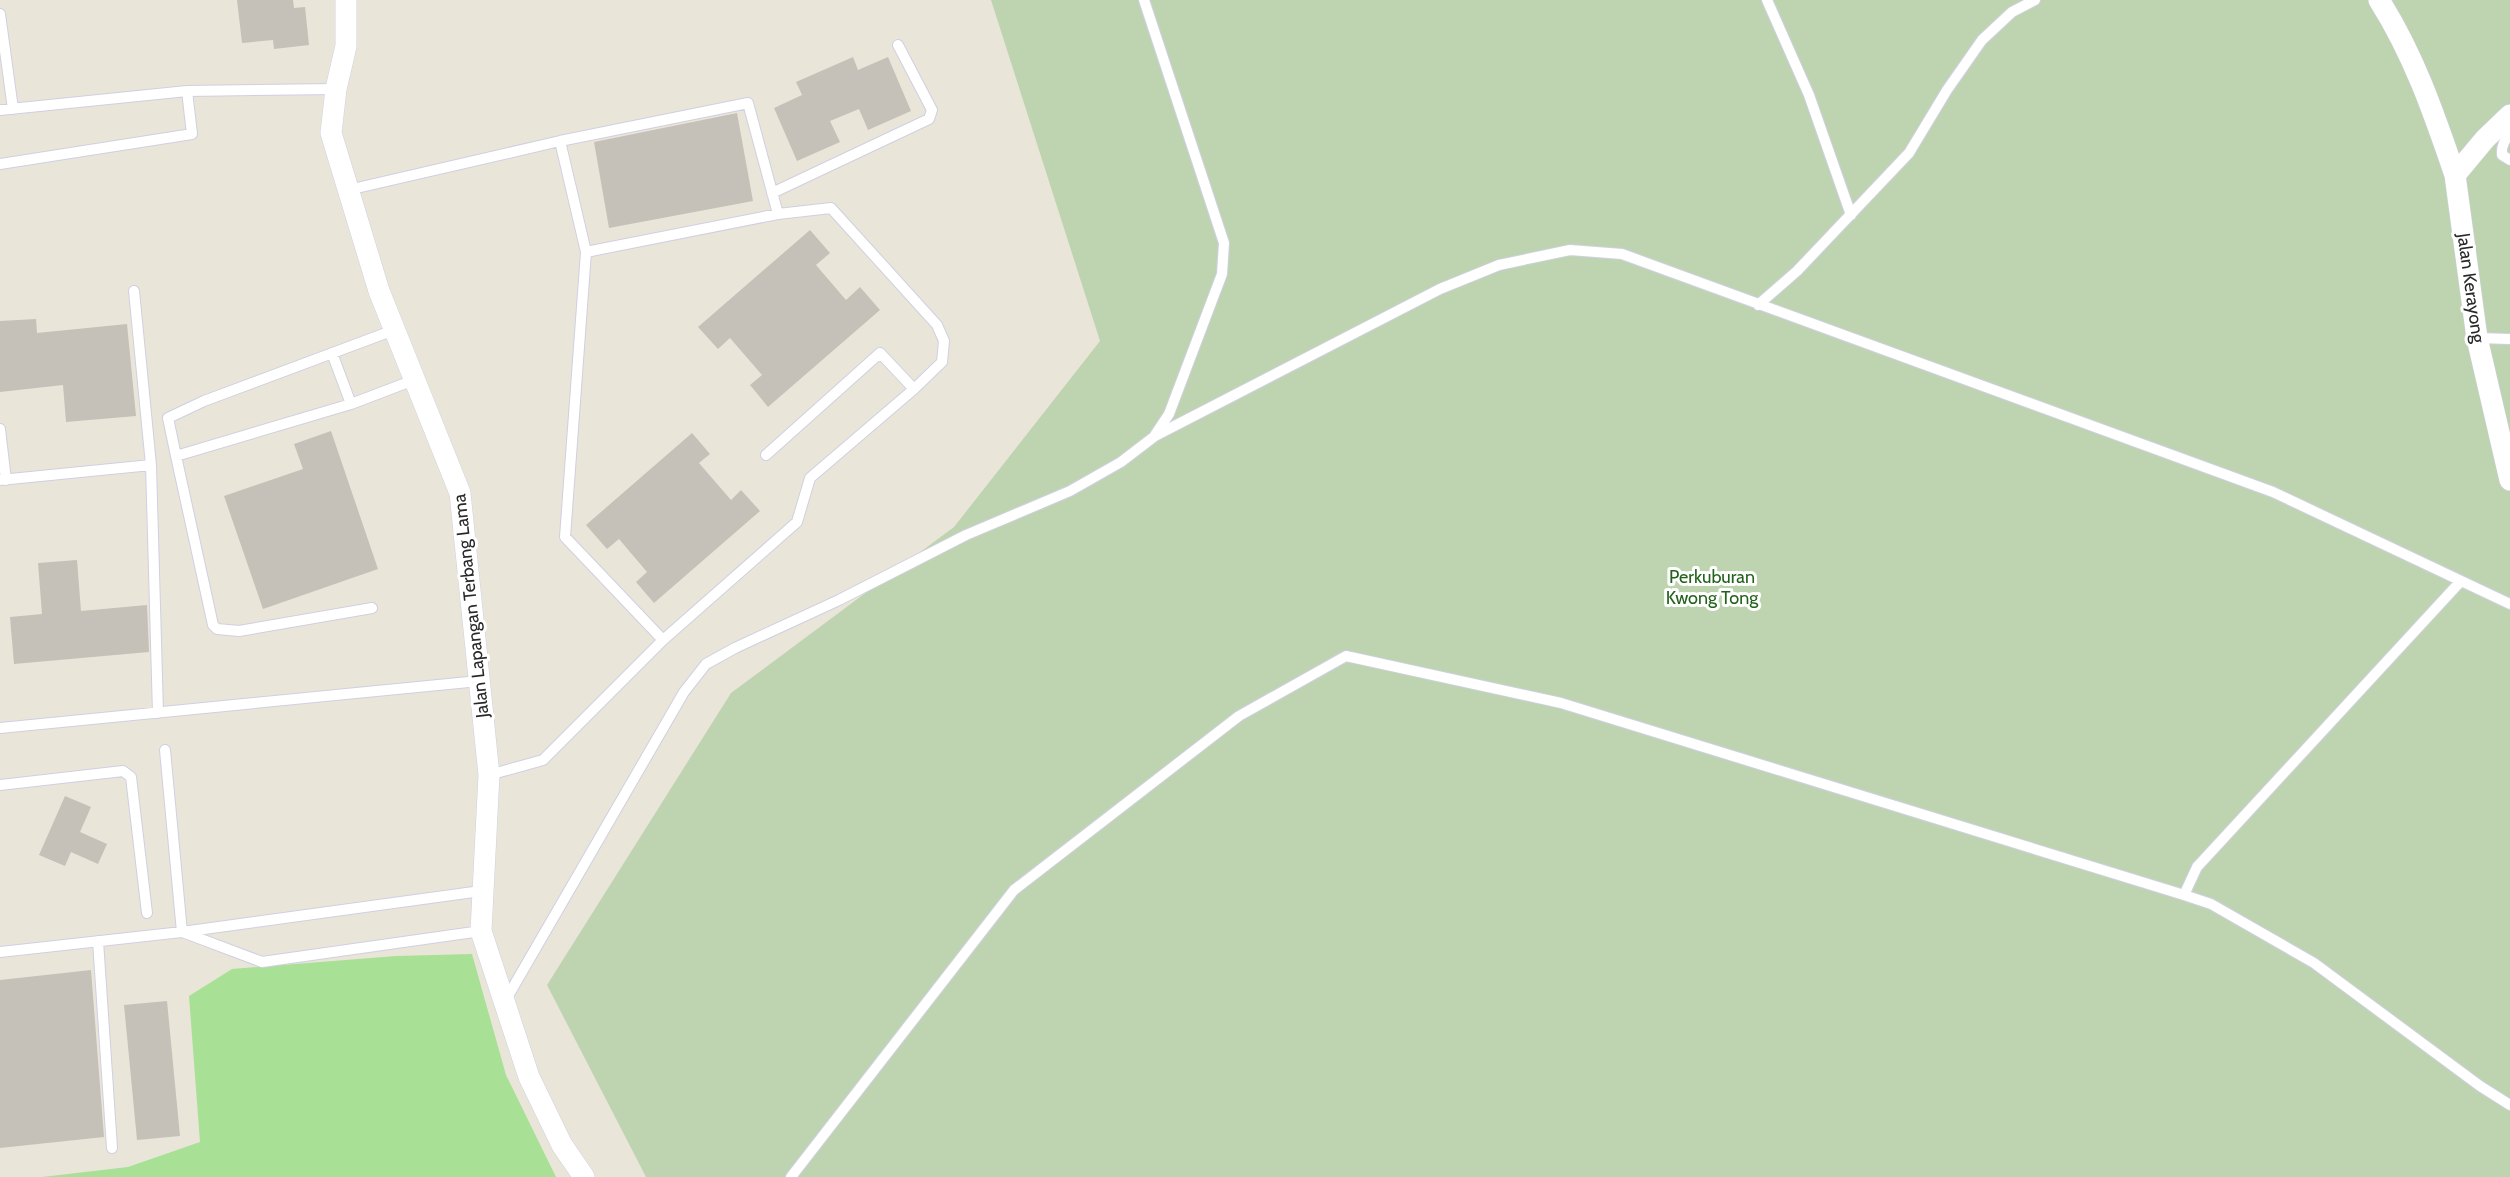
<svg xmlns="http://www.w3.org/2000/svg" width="2510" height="1177" viewBox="0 0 2510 1177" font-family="Cabin,sans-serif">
<rect width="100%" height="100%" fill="#eae5d9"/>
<!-- green -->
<path fill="#a8e096" d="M 472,954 L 506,1075 L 556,1177 L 42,1177 L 128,1167 L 200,1142 L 189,996 L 232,969 L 396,956 Z"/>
<!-- cemetery -->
<path fill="#bed4b1" d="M 991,0 L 2510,0 L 2510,1177 L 646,1177 L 547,985 L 731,693 L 954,527 L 1100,341 Z"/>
<!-- building -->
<path fill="#c5c1b9" d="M 237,0 L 293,0 L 294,8 L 305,7 L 309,45 L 274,49 L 273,40 L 242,43 Z
M 853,57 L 858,70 L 888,57 L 911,111 L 868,130 L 859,109 L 830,121 L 840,142 L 797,161 L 774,108 L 802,95 L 796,82 Z
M 737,113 L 753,201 L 609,228 L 594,142 Z
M 810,230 L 830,253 L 816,265 L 846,300 L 860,287 L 880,310 L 768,407 L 750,385 L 762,375 L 730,338 L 718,349 L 698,327 Z
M 36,319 L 37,333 L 127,324 L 136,416 L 66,422 L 63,385 L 0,392 L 0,321 Z
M 331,431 L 378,569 L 263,609 L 224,496 L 303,469 L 294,444 Z
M 692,433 L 710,454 L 699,463 L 731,500 L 741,490 L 760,511 L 654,603 L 636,582 L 647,572 L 619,539 L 607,549 L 586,525 Z
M 77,560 L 81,611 L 147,605 L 149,652 L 14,664 L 10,617 L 42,614 L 38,563 Z
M 65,796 L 91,807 L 80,832 L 107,844 L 98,864 L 71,852 L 65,866 L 39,855 Z
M 91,970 L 104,1137 L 0,1148 L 0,980 Z
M 167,1001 L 180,1136 L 137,1140 L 124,1005 Z"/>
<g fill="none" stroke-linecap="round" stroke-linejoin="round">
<!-- service casing -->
<g stroke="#cfd0e1" stroke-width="12">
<path id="service" d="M 1144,0 L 1224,243 L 1222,274 L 1169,414 L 1155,435
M 1767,0 L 1809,95 L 1851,215
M 0,14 L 13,109
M 0,110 L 187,91 L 336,89
M 2510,133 C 2505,140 2501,146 2502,155 L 2510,160
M 560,141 L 586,252 L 565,537 L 663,640
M 0,164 L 192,134 L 187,91
M 348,190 L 560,141 L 748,103 L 778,214
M 772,193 L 929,119 L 932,110 L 898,45
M 134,291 L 151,465 L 158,713
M 1758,305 L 1797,271 L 1909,153 L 1947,90 L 1982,40 L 2012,12 L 2035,0
M 394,330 L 204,401 L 168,418 L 176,456 L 351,404 L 414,380
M 2477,338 L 2510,339
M 332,353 L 351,404
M 0,429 L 6,480
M 766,455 L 880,353 L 914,389
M 176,456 L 213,625 L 217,629 L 239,631 L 372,608
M 0,480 L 151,465
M 2460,582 L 2197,867 L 2184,895 L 2211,904 L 2314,963 L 2480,1086 L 2510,1105
M 0,728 L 479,681
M 165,750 L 182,932
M 489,775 L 543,760 L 663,640 L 797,522 L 810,478 L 914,389 L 942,362 L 944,341 L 937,325 L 831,208 L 778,214 L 586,252
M 0,785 L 123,771 L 131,777 L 147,913
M 185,933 L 262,962 L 481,931
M 98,941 L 112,1148
M 0,952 L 182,932 L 481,891
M 504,1003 L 684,692 L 706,664 L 735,648 L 839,600 L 966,535 L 1070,491 L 1121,462 L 1155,436 L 1440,289 L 1499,265 L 1570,250 L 1622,254 L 2273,492 L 2510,604
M 791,1177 L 1014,890 L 1239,716 L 1346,656 L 1561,703 L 2184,895"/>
</g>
<!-- minor casing -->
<g stroke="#cfd0e1" stroke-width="22">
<path id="minor" d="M 346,0 L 346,46 L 336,89 L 331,133 L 379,291 L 460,493 L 489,775 L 481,931 L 529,1077 L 562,1145 L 584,1177
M 2379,0 C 2414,55 2434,114 2455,175
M 2510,115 L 2485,139 L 2455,175 L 2477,338 L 2510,480"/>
</g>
<!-- service -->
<use href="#service" stroke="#fff" stroke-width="10"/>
<!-- minor -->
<use href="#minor" stroke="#fff" stroke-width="21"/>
</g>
<g text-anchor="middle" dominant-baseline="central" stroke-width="6" stroke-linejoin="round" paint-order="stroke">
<!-- street labels -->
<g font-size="18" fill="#282828" stroke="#fff">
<text transform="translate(2471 288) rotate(82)">Jalan Kerayong</text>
<text transform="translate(471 606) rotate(-96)">Jalan Lapangan Terbang Lama</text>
</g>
<!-- park labels -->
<g font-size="18" fill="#22621a" stroke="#fff">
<text x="1712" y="577">Perkuburan<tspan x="1712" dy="21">Kwong Tong</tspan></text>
</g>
</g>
</svg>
